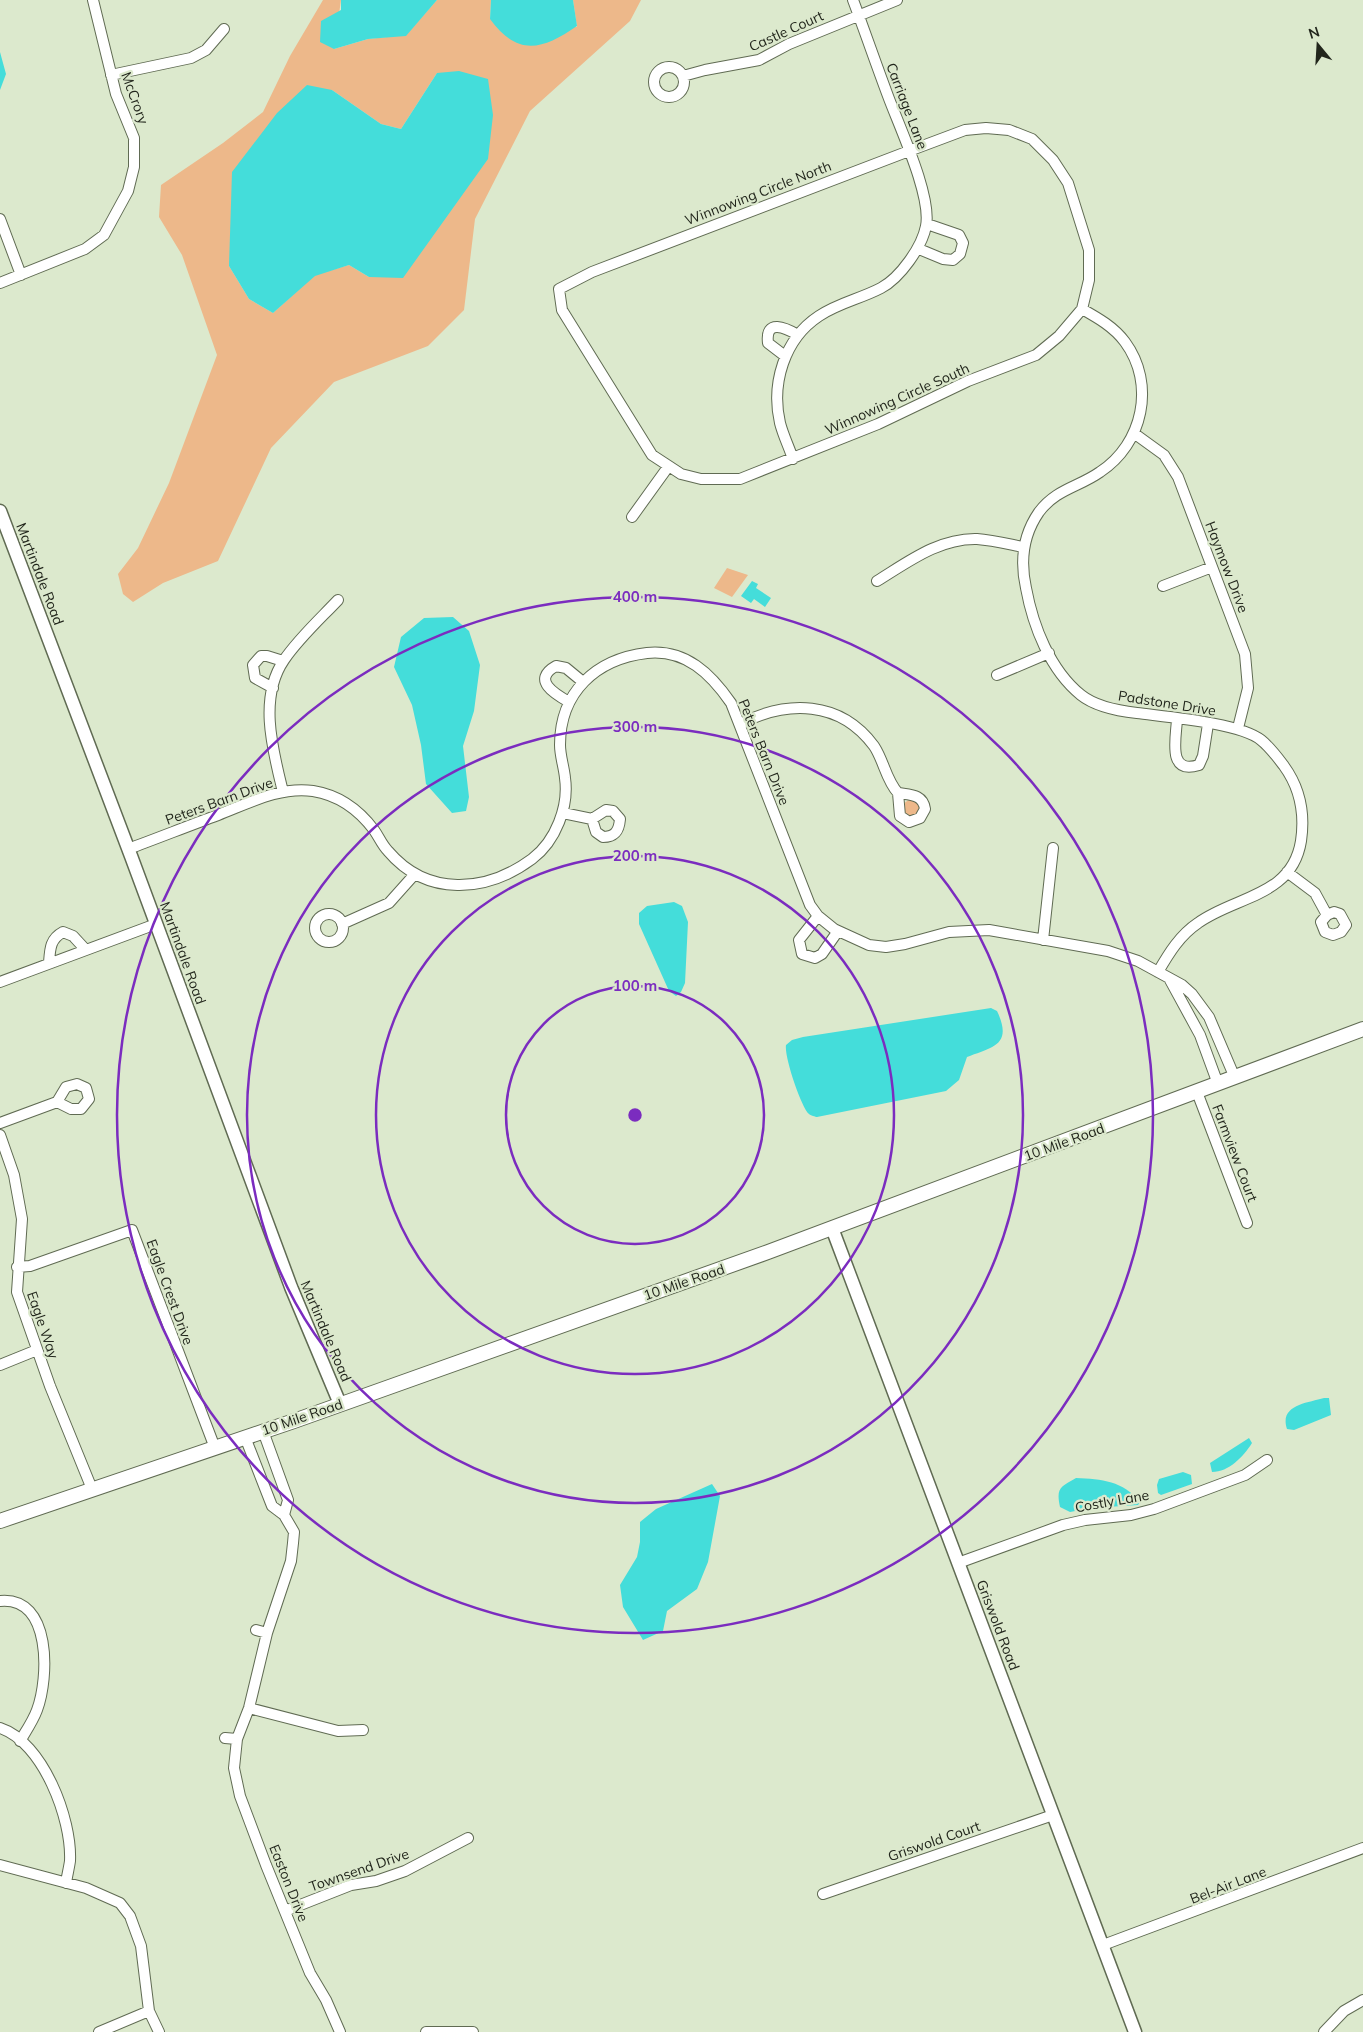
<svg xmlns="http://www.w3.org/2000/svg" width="1363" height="2032" viewBox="0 0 1363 2032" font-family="Mulish,sans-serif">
<rect width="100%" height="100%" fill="#dce9cd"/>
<!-- green -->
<path fill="#edb88a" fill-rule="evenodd" d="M 323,0 L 341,0 L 334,49 L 368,39 L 406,35 L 437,0 L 491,0 L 490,19 L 577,27 L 573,0 L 641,0 L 630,21 L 530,111 L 475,219 L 464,310 L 428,346 L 334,382 L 271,448 L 218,561 L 163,583 L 133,602 L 123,594 L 118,574 L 138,548 L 169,483 L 217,355 L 182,255 L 159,217 L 161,185 L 223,143 L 263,112 L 290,56 ZM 437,73 L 369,277 L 349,265 L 315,275 L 273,313 L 249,299 L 229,266 L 332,90 L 381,124 L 401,129 Z
M 727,568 L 748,575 L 732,597 L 714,588 Z
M903 808a8 8 0 1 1 16 0a8 8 0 1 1-16 0Z"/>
<!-- water -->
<path fill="#44ddda" d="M 341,0 L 437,0 L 406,36 L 368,39 L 334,49 L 320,42 L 321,21 L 341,10 Z
M 491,0 L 573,0 L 577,26 C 542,50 518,57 490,19 Z
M 0,52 L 6,74 L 0,90 Z
M 459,71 L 488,79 L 493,115 L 488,159 L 403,278 L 369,277 L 349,265 L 315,276 L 273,313 L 249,299 L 229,266 L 232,172 L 277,113 L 307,85 L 332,90 L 381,124 L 401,129 L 437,73 Z
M 752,581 L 758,584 L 756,588 L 771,598 L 765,607 L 754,599 L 751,603 L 741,596 Z
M 453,617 L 469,631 L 480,665 L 474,711 L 463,746 L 469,797 L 466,811 L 452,813 L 426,784 L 421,745 L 412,705 L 394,667 L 401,637 L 424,618 Z
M 674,902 L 682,906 L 688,922 L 685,983 L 681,992 L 676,996 L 669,991 L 639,924 L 639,913 L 647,906 Z
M 991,1008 L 997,1011 C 1013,1045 993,1047 967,1057 L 959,1080 L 946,1091 L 817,1117 C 816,1117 810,1115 809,1114 C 801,1107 784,1056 786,1045 L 792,1040 L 803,1037 Z
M 1324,1398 L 1329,1398 L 1331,1415 L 1294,1430 L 1287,1429 C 1279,1405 1307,1403 1324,1398 Z
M 1249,1438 L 1252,1443 C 1243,1457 1229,1472 1212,1472 L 1210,1463 Z
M 1183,1472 L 1191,1475 L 1192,1484 L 1161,1495 L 1158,1493 L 1157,1485 L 1159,1479 Z
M 1076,1478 C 1102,1479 1123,1481 1140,1502 L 1138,1505 L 1091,1508 L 1070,1512 L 1060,1507 C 1056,1488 1060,1487 1076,1478 Z
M 712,1484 L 720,1496 L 708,1562 L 697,1589 L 667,1611 L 663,1631 L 643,1640 L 623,1607 L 620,1585 L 637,1557 L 640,1542 L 640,1522 L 656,1509 Z"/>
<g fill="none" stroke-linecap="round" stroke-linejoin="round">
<!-- minor casing -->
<g stroke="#606b53" stroke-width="12">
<path id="minor" d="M654 82a15 15 0 1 1 30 0a15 15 0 1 1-30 0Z
M 111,75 L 191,58 L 206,50 L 224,29
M 683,76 L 705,70 L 759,60 L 789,44 L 897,0
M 986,128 L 1009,130 L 1032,139 L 1053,160 L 1068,183 L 1089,250 L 1089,280 L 1082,309 L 1059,336 L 1036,355 L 968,381 L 878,424 L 740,479 L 701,479 L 681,474 L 652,455 L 562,310 L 559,289 L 592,272 L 909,151 L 965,130 Z
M 0,219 L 21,275
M 919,249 L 943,259 L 953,260 L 960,254 L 963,243 L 959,235 L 927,224
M 0,283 L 85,249 L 104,235 L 128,191 L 134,167 L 134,138 L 116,94 L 93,0
M 1082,309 C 1098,318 1114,327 1125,342 C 1156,384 1143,444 1100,472 C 1079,487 1056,489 1039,512 C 1023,535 1020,561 1026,588 C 1033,626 1050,670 1081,695 C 1096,707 1119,711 1137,713 C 1167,717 1240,723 1261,740 C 1270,747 1278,758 1284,766 C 1300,788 1305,814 1301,841 C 1292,897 1235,896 1198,923 C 1180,935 1169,953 1158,972
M 785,356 L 768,343 C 765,318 786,328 798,335
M 1135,434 L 1164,455 L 1178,477 L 1245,654 L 1248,688 L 1238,728
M 793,459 C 789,447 783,435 780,423 C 771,384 784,339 819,316 C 838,303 860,299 881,288 C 900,278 922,247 926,226 C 932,196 899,126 888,96 C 876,64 865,32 853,0
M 632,517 L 668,467
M 877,581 C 908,562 939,538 977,539 C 992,540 1008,544 1023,547
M 1163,586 L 1212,567
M 997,675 L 1049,653
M 273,688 L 255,678 L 253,665 L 261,656 L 267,656 L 283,661
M 569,702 C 555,694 531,680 556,666 L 566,668 L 583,682
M 1177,719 C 1176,739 1167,775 1199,765 L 1203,756 L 1208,724
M 740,724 C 787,700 840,700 874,746 C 884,761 886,780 898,793
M 283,792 C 273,751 258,698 284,660 C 299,638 320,619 338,600
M 898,793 C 910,795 923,794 925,809 L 920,818 L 909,822 L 900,816 Z
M 563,813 L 592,819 L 606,810 L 613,811 L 620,819 C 619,831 615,837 603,837 L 596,832 L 592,819
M 128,849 C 158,838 188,826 218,815 C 247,804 280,786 313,791 C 338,795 359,810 374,830 C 379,837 382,845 388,851 C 427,897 486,893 532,859 C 556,841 569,806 565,778 C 564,767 560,756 560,745 C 560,692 596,659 647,653 C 686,649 711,674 731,703 L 810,905 L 818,916 L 834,929 L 869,945 L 886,947 L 905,944 L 949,932 L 989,930 L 1108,951 L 1138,961 L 1182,985 L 1192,994 L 1209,1017 L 1235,1078
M 1287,872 L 1315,893 L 1327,915 L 1321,922 L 1325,932 L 1333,935 L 1341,932 L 1346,925 L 1340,914 L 1334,912 L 1327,915
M315 928a14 14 0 1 1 28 0a14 14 0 1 1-28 0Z
M 818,916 L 799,940 L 802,954 L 815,958 L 822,954 L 838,931
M 342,924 L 389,903 L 414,875
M 1043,940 L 1053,848
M 49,963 C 50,949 50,939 63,932 L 73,936 L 85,949
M 1170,980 L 1200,1035 L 1218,1084
M 0,982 L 156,924
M 1197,1092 L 1247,1223
M 0,1123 L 57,1102 L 66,1087 L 77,1084 L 86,1088 L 89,1099 L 81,1109 L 71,1109 L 57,1102
M 0,1135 L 14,1175 L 22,1219 L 17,1292 L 50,1386 L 92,1489
M 17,1267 L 30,1266 L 132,1230 L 215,1448
M 0,1365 L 37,1350
M 263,1431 L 288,1500 L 284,1515
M 245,1437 L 272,1506 L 284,1515 L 294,1532 L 293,1543 L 291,1561 L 267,1633 L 249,1708 L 237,1739 L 234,1768 L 240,1796 L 266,1865 L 310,1973 L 326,2000 L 340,2032
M 958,1563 L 1063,1525 L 1085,1520 L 1131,1515 L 1154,1509 L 1245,1475 L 1267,1460
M 0,1601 C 52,1596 49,1678 37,1710 C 33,1721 26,1731 20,1741
M 256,1630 L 267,1633
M 249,1708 L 338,1731 L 363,1730
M 0,1728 C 43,1742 72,1819 70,1861 C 69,1868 67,1876 66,1883
M 225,1738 L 237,1739
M 0,1865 L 86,1888 L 120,1903 L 130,1916 L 141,1946 L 149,2011 L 159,2032
M 823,1894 L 1053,1815
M 285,1911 L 351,1885 L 376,1881 L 405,1871 L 468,1838
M 1103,1945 L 1363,1848
M 99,2032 L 149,2011
M 426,2032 L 473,2032
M 1324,2032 L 1344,2011 L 1363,2000"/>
</g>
<!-- tertiary casing -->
<g stroke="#606b53" stroke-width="15">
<path id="tertiary" d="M 0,511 L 131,856 L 291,1287 L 340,1404
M 832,1228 L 1135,2032"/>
</g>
<!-- secondary casing -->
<g stroke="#606b53" stroke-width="16">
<path id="secondary" d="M 0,1521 L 294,1421 L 768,1252 L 1363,1029"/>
</g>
<!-- minor -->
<use href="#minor" stroke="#fff" stroke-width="10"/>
<!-- tertiary -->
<use href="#tertiary" stroke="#fff" stroke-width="12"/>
<!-- secondary -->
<use href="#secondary" stroke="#fff" stroke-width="14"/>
</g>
<!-- distance rings -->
<g fill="none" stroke="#7b2cbf" stroke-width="2.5">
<circle cx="635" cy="1115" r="129"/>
<circle cx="635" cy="1115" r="259"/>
<circle cx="635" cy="1115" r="388"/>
<circle cx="635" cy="1115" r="518"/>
</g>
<g text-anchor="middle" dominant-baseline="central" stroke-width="4.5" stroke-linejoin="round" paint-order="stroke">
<!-- street labels -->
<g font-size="14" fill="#22261c" stroke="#dce9cd">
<text transform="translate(786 31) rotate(-24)">Castle Court</text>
<text transform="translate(135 98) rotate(70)">McCrory</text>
<text transform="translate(907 106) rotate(69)">Carriage Lane</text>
<text transform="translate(758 193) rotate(-21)">Winnowing Circle North</text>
<text transform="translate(897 399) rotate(-24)">Winnowing Circle South</text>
<text transform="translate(1227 567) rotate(69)">Haymow Drive</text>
<text transform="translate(40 574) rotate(69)">Martindale Road</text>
<text transform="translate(1167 703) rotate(9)">Padstone Drive</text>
<text transform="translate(764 752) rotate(68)">Peters Barn Drive</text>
<text transform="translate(219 801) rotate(-20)">Peters Barn Drive</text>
<text transform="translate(183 953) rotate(70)">Martindale Road</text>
<text transform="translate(1064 1142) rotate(-20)">10 Mile Road</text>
<text transform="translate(1235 1153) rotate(69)">Farmview Court</text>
<text transform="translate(684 1282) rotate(-19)">10 Mile Road</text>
<text transform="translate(170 1292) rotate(70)">Eagle Crest Drive</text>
<text transform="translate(43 1325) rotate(71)">Eagle Way</text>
<text transform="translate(326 1331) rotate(67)">Martindale Road</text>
<text transform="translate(302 1417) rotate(-19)">10 Mile Road</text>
<text transform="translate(1112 1501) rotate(-10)">Costly Lane</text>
<text transform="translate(998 1625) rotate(69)">Griswold Road</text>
<text transform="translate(934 1841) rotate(-19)">Griswold Court</text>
<text transform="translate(359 1870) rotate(-19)">Townsend Drive</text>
<text transform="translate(289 1883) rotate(68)">Easton Drive</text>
<text transform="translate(1228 1885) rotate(-21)">Bel-Air Lane</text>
</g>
</g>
<circle cx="635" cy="1115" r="8" fill="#7b2cbf" stroke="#dce9cd" stroke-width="2.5"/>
<g font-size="15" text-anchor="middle" font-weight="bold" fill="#7b2cbf" stroke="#dce9cd" stroke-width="4.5" stroke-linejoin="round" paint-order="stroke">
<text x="635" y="602">400 m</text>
<text x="635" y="732">300 m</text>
<text x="635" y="861">200 m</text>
<text x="635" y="991">100 m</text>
</g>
<!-- north arrow -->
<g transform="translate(1318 45) rotate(342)" stroke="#dce9cd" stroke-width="4" paint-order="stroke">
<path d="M0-4L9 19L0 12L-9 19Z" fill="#22261c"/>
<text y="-8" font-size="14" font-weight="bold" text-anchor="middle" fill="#22261c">N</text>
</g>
</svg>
